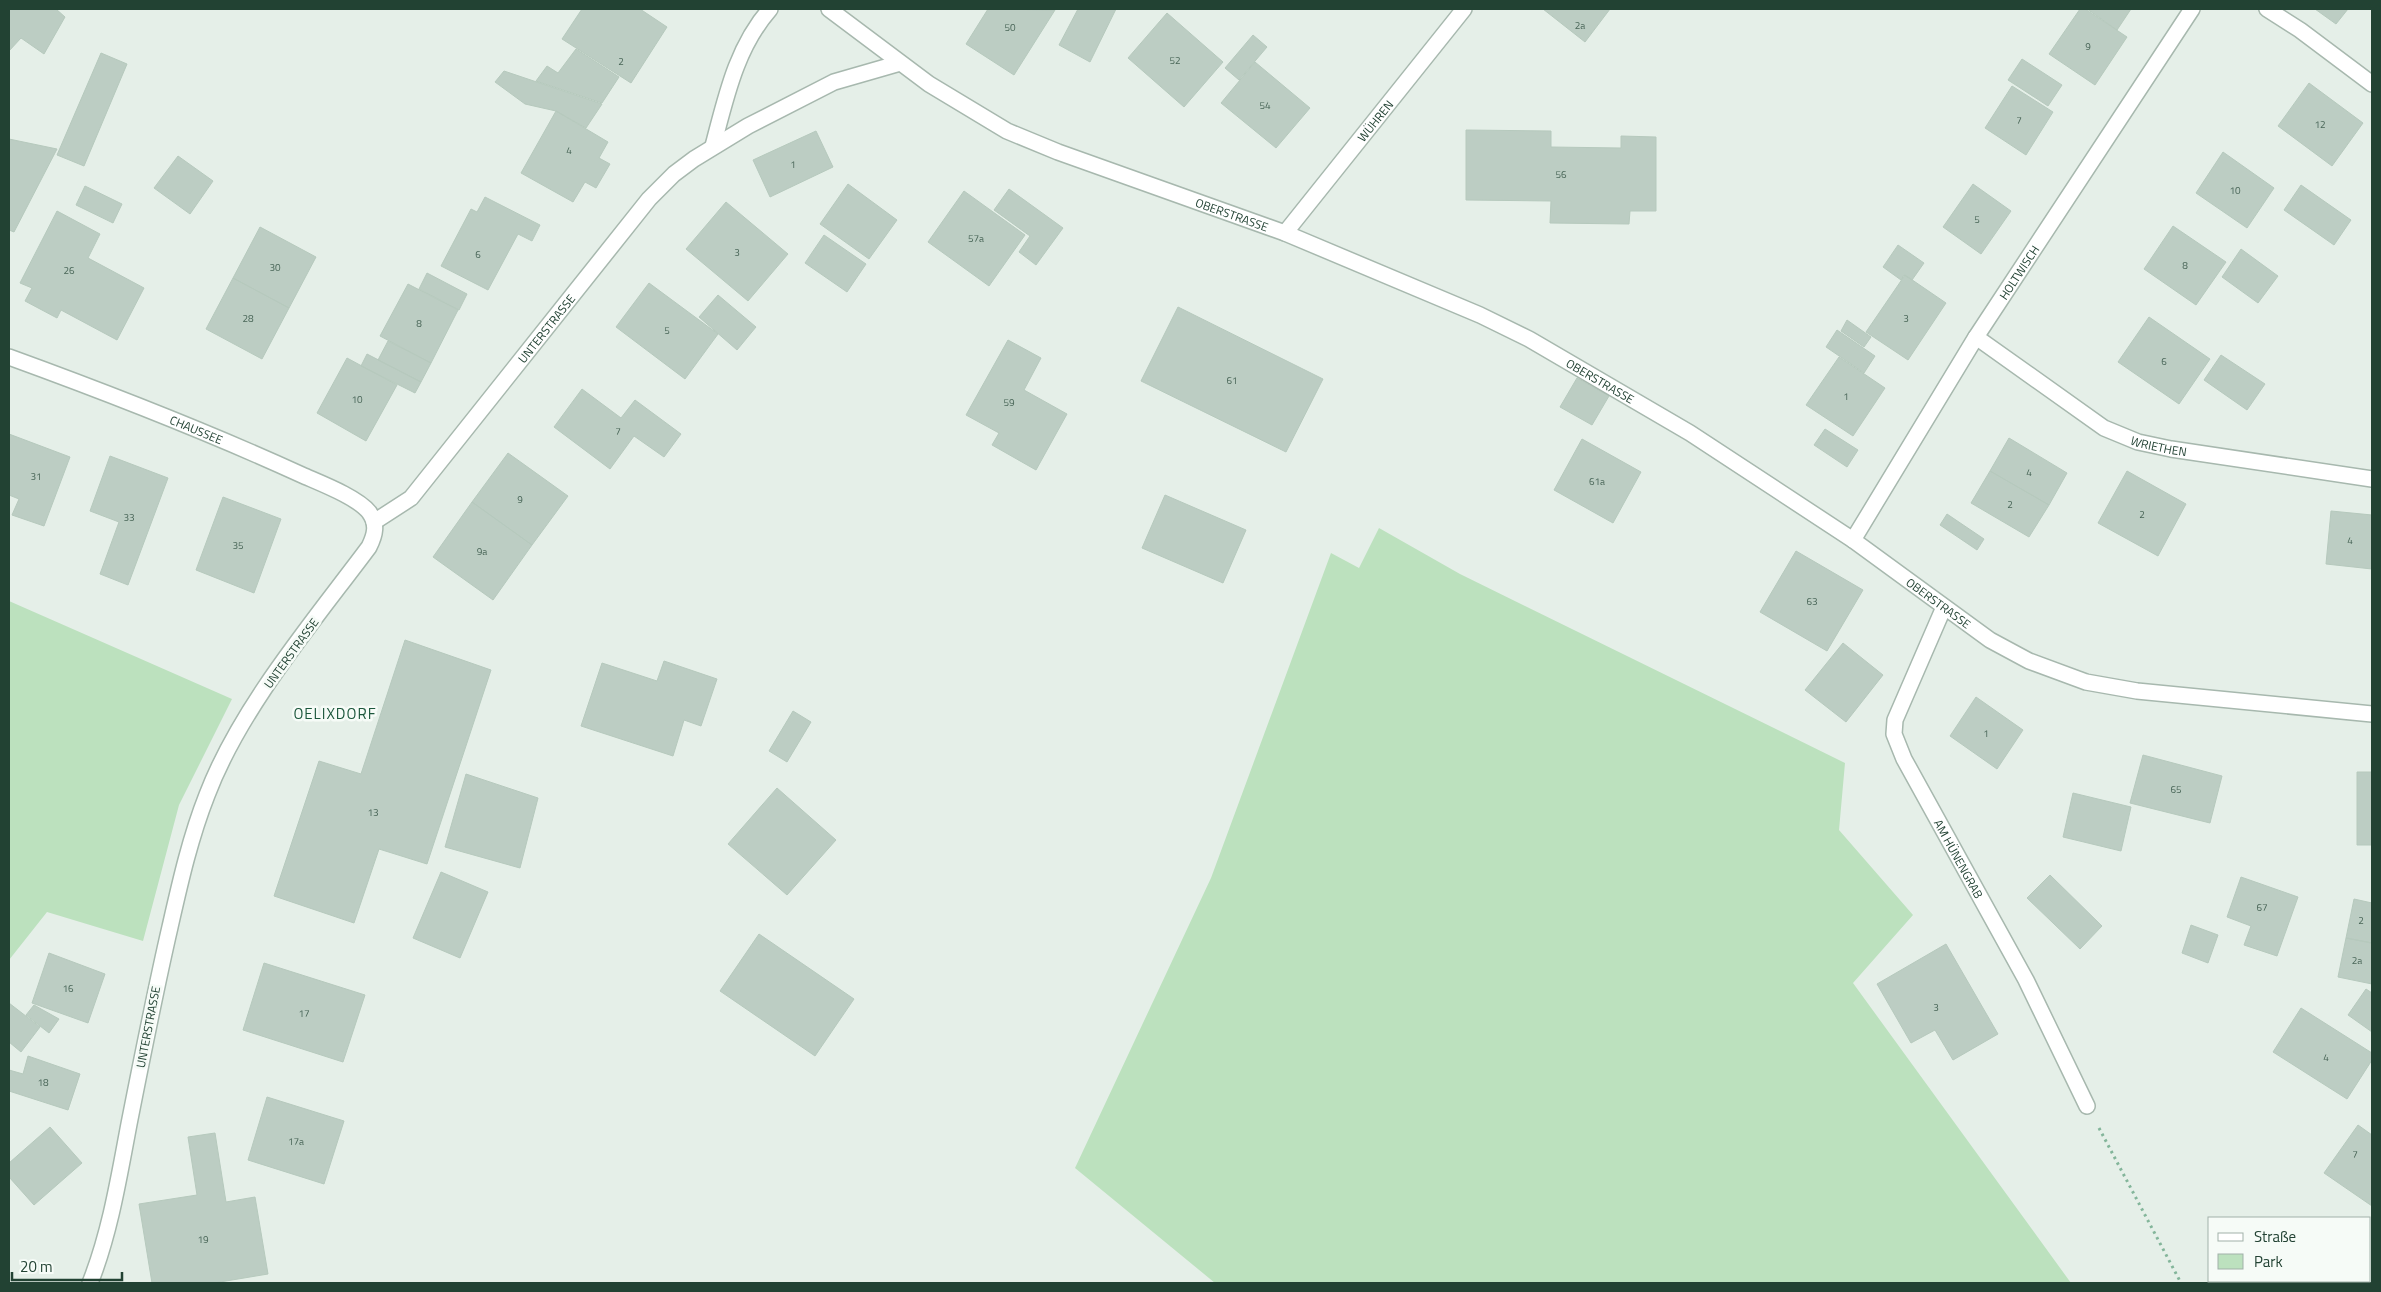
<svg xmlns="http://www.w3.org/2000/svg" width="2381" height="1292" viewBox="0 0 2381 1292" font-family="'Titillium Web',sans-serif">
<rect width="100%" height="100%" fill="#e5efe8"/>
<!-- green -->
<path fill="#bce1be" d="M 1379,528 L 1460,574 L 1845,763 L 1839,830 L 1913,915 L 1853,983 L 2071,1283 L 1215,1283 L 1075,1168 L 1211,878 L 1331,553 L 1359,568 Z
M 9,601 L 232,699 L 179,805 L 143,941 L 47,912 L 9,960 Z"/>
<!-- building -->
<path fill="#bccdc3" stroke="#b6c9bd" d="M 9,9 L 56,9 L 65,17 L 44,54 L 21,38 L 9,51 Z
M 582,9 L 640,9 L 667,27 L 631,83 L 562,39 Z
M 988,9 L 1055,10 L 1014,75 L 966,44 Z
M 1078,9 L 1116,9 L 1090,62 L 1059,45 Z
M 1543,9 L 1610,9 L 1585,42 Z
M 2080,9 L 2085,9 L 2127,37 L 2095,85 L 2049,54 Z
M 2087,9 L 2131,9 L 2117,30 Z
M 2315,9 L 2348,9 L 2336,24 Z
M 1167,13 L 1223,62 L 1184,107 L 1128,58 Z
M 1253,35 L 1267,47 L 1239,80 L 1225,68 Z
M 576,49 L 619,77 L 602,103 L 536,81 L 547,66 L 558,73 Z
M 101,53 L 127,64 L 84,166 L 57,155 Z
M 2022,59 L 2062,85 L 2048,106 L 2008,80 Z
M 1255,62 L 1310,108 L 1276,148 L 1221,103 Z
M 504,71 L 602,104 L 586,128 L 556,111 L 525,104 L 495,82 Z
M 2309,83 L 2363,123 L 2332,166 L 2278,126 Z
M 2012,86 L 2053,112 L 2026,155 L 1985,128 Z
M 556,111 L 608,142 L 599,158 L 610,164 L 596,188 L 585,182 L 573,202 L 521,173 Z
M 1466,130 L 1551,131 L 1551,147 L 1621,148 L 1621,136 L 1656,137 L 1656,211 L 1630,211 L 1629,224 L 1550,223 L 1551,201 L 1466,200 Z
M 816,131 L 833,167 L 770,197 L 753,160 Z
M 9,139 L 57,149 L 14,232 L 9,230 Z
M 2223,152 L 2274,188 L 2247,228 L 2196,193 Z
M 178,156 L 213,181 L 190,214 L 154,188 Z
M 848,184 L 897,220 L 869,259 L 820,224 Z
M 1973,184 L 2011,211 L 1981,254 L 1943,227 Z
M 2301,185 L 2351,220 L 2334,245 L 2284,210 Z
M 85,186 L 122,204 L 113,223 L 76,205 Z
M 1009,189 L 1063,228 L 1036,265 L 1019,252 L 1030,236 L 994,210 Z
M 964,191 L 1025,235 L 989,286 L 928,242 Z
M 485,197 L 540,225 L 532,241 L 518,234 L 488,290 L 441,266 L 471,209 L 477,212 Z
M 726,202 L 788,254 L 748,301 L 686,249 Z
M 57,211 L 100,234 L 88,258 L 144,288 L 117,340 L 61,310 L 57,318 L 25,301 L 32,288 L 20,283 Z
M 2173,226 L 2226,262 L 2196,305 L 2144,269 Z
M 260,227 L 316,257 L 289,308 L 233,278 Z
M 824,235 L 866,264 L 847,292 L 805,263 Z
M 1898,245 L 1924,263 L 1912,280 L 1904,275 L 1901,280 L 1883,267 Z
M 2241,249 L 2278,276 L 2258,303 L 2222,277 Z
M 427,273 L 467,294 L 459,310 L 419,289 Z
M 1905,275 L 1946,303 L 1908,360 L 1866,332 Z
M 233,278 L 289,308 L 262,359 L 206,329 Z
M 649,283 L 718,334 L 685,379 L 616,327 Z
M 408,284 L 458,310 L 431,363 L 380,336 Z
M 718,295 L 756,327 L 737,350 L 699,317 Z
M 1178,307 L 1323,379 L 1286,452 L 1141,381 Z
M 2149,317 L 2210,359 L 2179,404 L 2118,362 Z
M 1847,320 L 1871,337 L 1864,347 L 1841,331 Z
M 1837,330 L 1875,356 L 1864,373 L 1826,347 Z
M 1008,340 L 1041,358 L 1024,390 L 1067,414 L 1036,470 L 992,445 L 999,433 L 966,415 Z
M 388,341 L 431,363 L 421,382 L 378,360 Z
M 367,354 L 421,382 L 415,393 L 361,366 Z
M 2221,355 L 2265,384 L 2247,410 L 2204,380 Z
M 1839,357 L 1885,388 L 1853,436 L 1806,405 Z
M 347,358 L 397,385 L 366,441 L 317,413 Z
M 1577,378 L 1609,396 L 1592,425 L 1560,407 Z
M 582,389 L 621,418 L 635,400 L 681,434 L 664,457 L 634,436 L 610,469 L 554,427 Z
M 1825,429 L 1858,450 L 1847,467 L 1814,445 Z
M 9,434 L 70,457 L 44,526 L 12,515 L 19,499 L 9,495 Z
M 2009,438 L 2067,473 L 2049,505 L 1990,471 Z
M 1582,439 L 1641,472 L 1613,523 L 1554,490 Z
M 508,453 L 568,496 L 532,545 L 472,502 Z
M 110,456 L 168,478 L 128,585 L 100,574 L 119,522 L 90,511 Z
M 1990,471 L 2049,505 L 2029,537 L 1971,503 Z
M 2127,471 L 2186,504 L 2158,556 L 2098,523 Z
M 1165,495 L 1246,530 L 1223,583 L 1142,548 Z
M 223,497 L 281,519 L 254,593 L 196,570 Z
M 472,502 L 532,545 L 493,600 L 433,557 Z
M 2331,511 L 2372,515 L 2372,569 L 2326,564 Z
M 1947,514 L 1984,539 L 1977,550 L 1940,525 Z
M 1796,551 L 1863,590 L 1827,651 L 1760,612 Z
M 405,640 L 491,670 L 427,864 L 379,849 L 354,923 L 274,896 L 319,761 L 361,774 Z
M 1843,643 L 1883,675 L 1846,722 L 1805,690 Z
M 664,661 L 717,679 L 701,726 L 684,720 L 673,756 L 581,726 L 602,663 L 657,681 Z
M 1976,697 L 2023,730 L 1997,769 L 1950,736 Z
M 793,711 L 811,722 L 787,762 L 769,751 Z
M 2143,755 L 2222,776 L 2210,823 L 2130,803 Z
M 2357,772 L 2372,772 L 2372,845 L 2357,845 Z
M 466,774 L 538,798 L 520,868 L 445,847 Z
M 777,788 L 836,840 L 787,895 L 728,844 Z
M 2073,793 L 2131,807 L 2121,851 L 2063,837 Z
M 441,872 L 488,892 L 460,958 L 413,938 Z
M 2050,875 L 2102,926 L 2080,949 L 2027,898 Z
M 2241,877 L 2298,897 L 2277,956 L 2244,945 L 2251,926 L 2227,917 Z
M 2354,899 L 2372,903 L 2372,943 L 2346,938 Z
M 2191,925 L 2218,935 L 2208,963 L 2182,953 Z
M 759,934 L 854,999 L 815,1056 L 720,991 Z
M 2346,938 L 2372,943 L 2372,984 L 2338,977 Z
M 1946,944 L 1998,1034 L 1953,1060 L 1935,1030 L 1911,1043 L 1877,984 Z
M 49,953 L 105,974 L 88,1023 L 32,1003 Z
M 264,963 L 365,995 L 343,1062 L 243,1030 Z
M 2366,989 L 2372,993 L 2372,1032 L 2348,1015 Z
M 9,1003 L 40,1027 L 21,1052 L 9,1042 Z
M 34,1005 L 59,1019 L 49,1033 L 26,1015 Z
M 2301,1008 L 2372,1053 L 2372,1060 L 2347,1099 L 2273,1052 Z
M 28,1056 L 80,1074 L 68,1110 L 9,1091 L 9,1070 L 23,1074 Z
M 267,1097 L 344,1121 L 324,1184 L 248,1160 Z
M 2358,1125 L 2372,1135 L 2372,1206 L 2324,1173 Z
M 50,1127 L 82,1163 L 34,1205 L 9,1177 L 9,1163 Z
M 215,1133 L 226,1202 L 255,1197 L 268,1274 L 214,1283 L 152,1283 L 139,1204 L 197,1195 L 188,1137 Z"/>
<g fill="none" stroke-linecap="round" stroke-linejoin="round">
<!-- minor casing -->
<g stroke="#a7b8ae" stroke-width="18">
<g id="minor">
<path id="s1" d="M 829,9 L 929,84 L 1007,131 L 1058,152 L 1285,233 L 1480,315 L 1529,339 L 1690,433 L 1853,540 L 1990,640 L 2029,661 L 2086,682 L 2137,691 L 2372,714"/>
<path d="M 2267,9 L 2300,30 L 2372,84"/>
<path d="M 713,146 C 726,97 736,48 770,9"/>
<path id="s2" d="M 1285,233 L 1464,9"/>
<path id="s3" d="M 1976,337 L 2104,428 L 2138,442 L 2171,449 L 2372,479"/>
<path id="s4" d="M 9,357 C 108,393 206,431 302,475 C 320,483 357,497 369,512 C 378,524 375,535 369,547 C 313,622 240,708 207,795 C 190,838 180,883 170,927 C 155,992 142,1058 129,1124 C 119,1177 110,1233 90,1283"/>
<path id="s5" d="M 374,522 L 411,498 L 649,199 L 674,174 L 694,159 L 748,126 L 834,82 L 900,63"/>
<path id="s6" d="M 1853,540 L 1976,337 L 2192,9"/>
<path id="s7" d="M 1944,607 L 1895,720 L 1894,734 L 1904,759 L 2026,980 L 2087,1106"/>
</g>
</g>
<!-- path -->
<path stroke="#83b59a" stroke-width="3" stroke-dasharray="2.5 4" stroke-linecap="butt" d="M 2099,1128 L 2181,1283"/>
<!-- minor -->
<use href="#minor" stroke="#fff" stroke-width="15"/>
</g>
<g text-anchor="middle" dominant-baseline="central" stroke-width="5" stroke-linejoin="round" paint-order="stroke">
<!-- number labels -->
<g font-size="10" fill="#486557">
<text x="1580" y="25">2a</text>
<text x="1010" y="27">50</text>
<text x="2088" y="46">9</text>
<text x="1175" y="60">52</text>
<text x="621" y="61">2</text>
<text x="1265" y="105">54</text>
<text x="2019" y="120">7</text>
<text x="2320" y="124">12</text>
<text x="569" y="150">4</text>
<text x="793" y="164">1</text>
<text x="1561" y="174">56</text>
<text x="2235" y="190">10</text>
<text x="1977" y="219">5</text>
<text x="976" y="238">57a</text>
<text x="737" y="252">3</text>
<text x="478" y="254">6</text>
<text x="2185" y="265">8</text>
<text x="275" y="267">30</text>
<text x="69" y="270">26</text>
<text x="248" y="318">28</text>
<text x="1906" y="318">3</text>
<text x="419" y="323">8</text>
<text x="667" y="330">5</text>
<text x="2164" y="361">6</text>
<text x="1232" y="380">61</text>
<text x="1846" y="396">1</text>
<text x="357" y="399">10</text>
<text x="1009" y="402">59</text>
<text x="618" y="431">7</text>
<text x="2029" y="472">4</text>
<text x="36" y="476">31</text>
<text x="1597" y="481">61a</text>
<text x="520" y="499">9</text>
<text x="2010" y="504">2</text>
<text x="2142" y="514">2</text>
<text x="129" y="517">33</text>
<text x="2350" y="540">4</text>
<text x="238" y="545">35</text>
<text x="482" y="551">9a</text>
<text x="1812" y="601">63</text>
<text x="1986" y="733">1</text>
<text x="2176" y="789">65</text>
<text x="373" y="812">13</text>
<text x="2262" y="907">67</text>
<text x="2361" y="920">2</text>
<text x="2357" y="960">2a</text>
<text x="68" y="988">16</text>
<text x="1936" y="1007">3</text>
<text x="304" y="1013">17</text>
<text x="2326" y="1057">4</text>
<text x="43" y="1082">18</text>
<text x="296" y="1141">17a</text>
<text x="2355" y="1154">7</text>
<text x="203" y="1239">19</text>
</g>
<!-- street labels -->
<g font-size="12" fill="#224233" stroke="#f6fbf7">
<text stroke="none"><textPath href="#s2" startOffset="144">WÜHREN</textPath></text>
<text stroke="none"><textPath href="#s1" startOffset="456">OBERSTRASSE</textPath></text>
<text stroke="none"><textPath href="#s6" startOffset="315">HOLTWISCH</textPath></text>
<text stroke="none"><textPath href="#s5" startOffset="261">UNTERSTRASSE</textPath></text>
<text stroke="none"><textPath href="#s1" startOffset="861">OBERSTRASSE</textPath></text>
<text stroke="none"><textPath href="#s4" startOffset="201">CHAUSSEE</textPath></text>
<text stroke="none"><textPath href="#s3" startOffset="215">WRIETHEN</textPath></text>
<text stroke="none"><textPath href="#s1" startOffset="1266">OBERSTRASSE</textPath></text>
<text transform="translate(291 653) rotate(-54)">UNTERSTRASSE</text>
<text stroke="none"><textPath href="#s7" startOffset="278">AM HÜNENGRAB</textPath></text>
<text transform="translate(148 1027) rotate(-79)">UNTERSTRASSE</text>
</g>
<!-- quarter labels -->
<g font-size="15" letter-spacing="1" fill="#1c573c" stroke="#f6fbf7">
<text x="335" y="713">OELIXDORF</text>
</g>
</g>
<!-- border -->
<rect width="2381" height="1292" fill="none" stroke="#224233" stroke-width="20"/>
<!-- legend -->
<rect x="2208" y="1217" width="162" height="65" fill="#f6fbf7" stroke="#a1b1a9"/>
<rect x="2218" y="1233" width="25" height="8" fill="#ffffff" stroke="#a1b1a9"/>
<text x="2254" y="1242" font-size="15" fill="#224233">Straße</text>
<rect x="2218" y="1254" width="25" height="15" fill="#bce1be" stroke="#a1b1a9"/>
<text x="2254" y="1267" font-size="15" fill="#224233">Park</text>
<!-- scale -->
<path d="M12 1272v8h110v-8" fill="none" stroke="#224233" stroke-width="2.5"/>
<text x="20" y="1272" font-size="15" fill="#224233" stroke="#f6fbf7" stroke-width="4" paint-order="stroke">20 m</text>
</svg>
